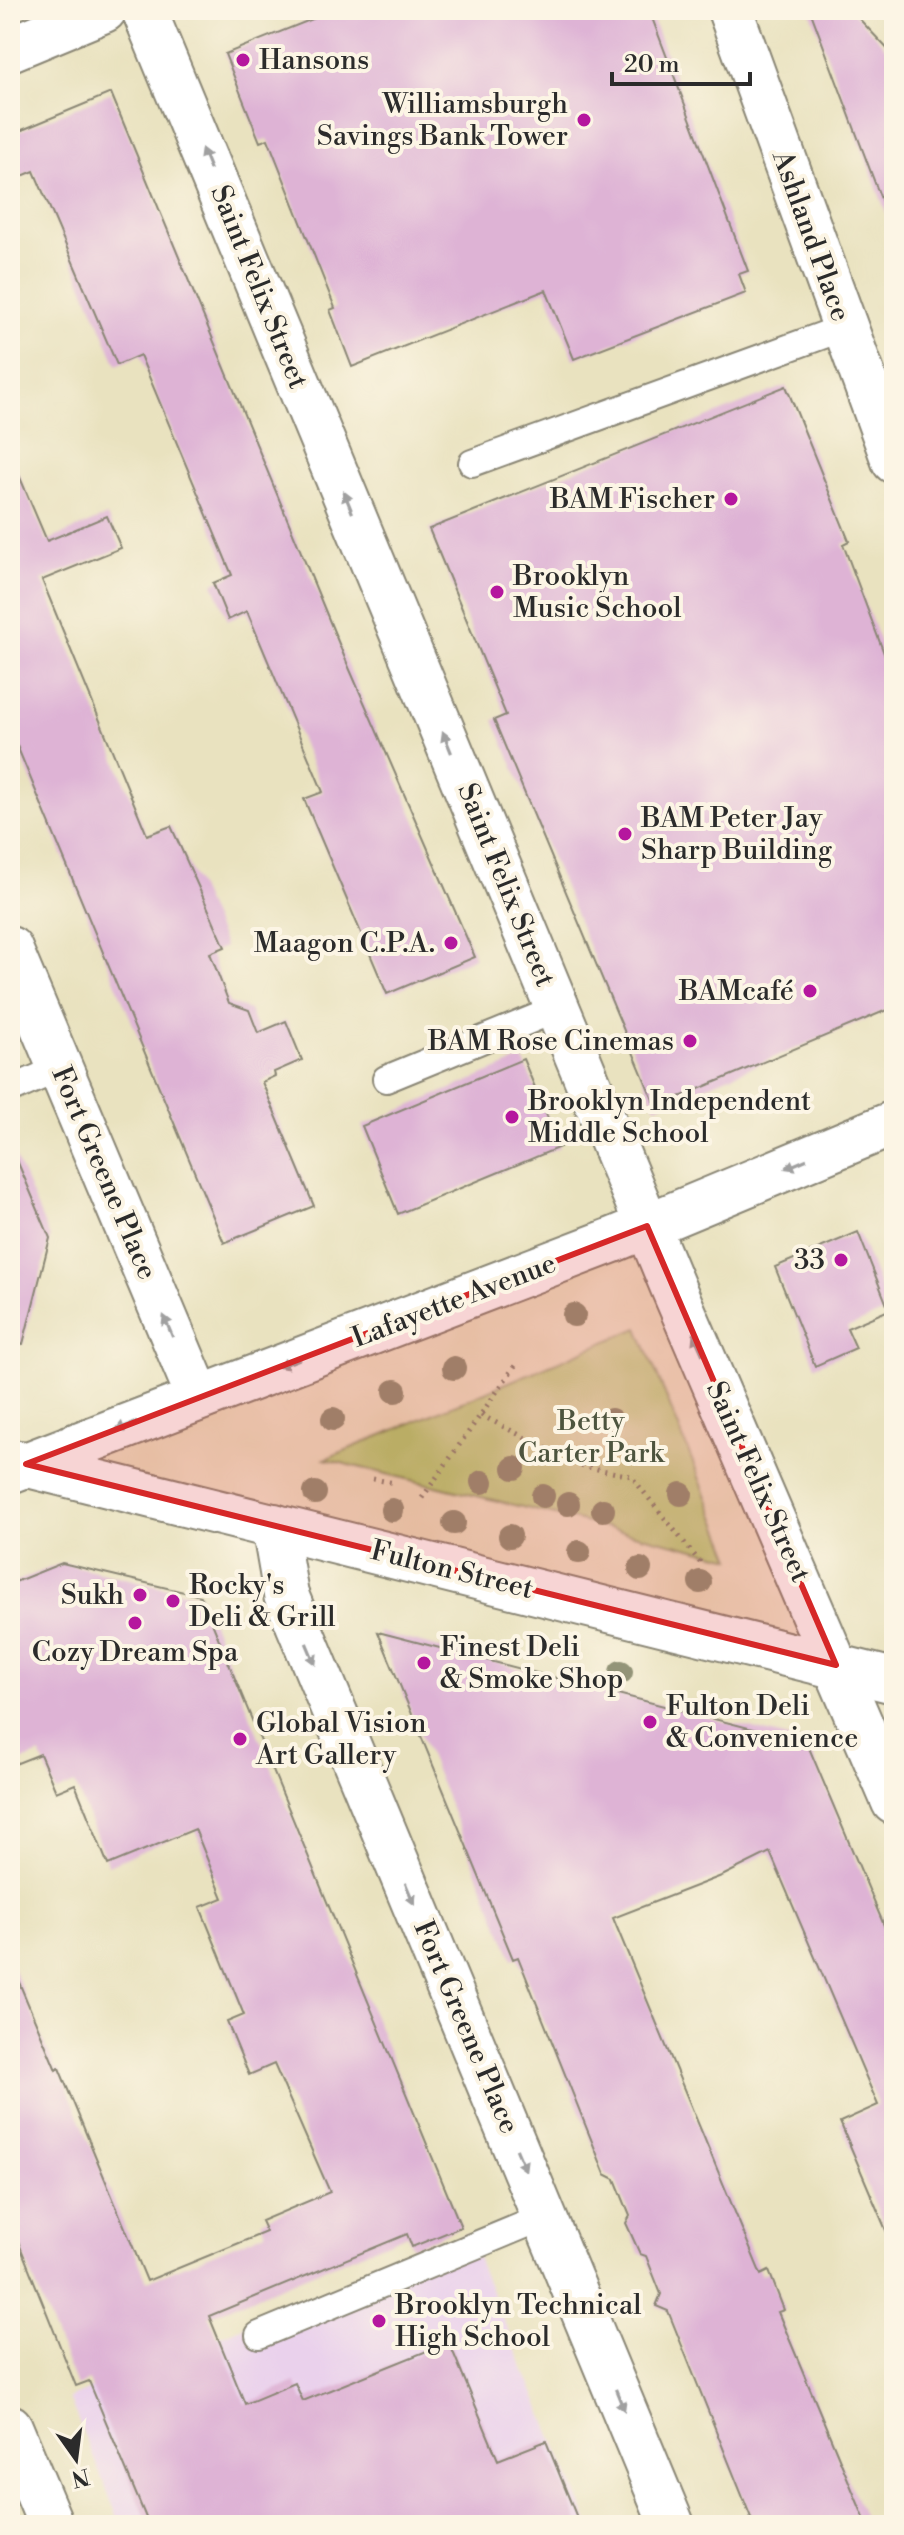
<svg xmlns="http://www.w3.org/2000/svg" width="904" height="2535" viewBox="0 0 904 2535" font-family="'Libre Bodoni',serif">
<rect width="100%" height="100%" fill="#fcf5e5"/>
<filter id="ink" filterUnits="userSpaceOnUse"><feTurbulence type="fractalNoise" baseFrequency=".0125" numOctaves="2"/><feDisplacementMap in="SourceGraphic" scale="16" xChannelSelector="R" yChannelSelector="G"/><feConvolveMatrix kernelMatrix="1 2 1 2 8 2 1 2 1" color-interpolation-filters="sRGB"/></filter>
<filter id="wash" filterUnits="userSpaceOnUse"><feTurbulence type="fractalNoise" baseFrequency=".006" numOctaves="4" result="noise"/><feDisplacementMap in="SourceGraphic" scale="32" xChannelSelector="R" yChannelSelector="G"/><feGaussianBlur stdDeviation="1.8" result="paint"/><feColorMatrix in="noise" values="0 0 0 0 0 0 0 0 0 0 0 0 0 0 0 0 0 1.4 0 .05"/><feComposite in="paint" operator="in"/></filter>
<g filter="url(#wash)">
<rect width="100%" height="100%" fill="#e9e2bf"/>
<!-- built -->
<path fill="#ead1ec" d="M 467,2234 L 590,2525 L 121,2525 L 69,2398 Z"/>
<!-- green -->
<path fill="#b3cf75" stroke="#6f7d50" stroke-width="2" d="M 638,1328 L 732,1558 L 325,1459 L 337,1454 Z"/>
<g id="blocks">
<!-- building -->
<path fill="#deb3d5" d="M 335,10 L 649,10 L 748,271 L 739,274 L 746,293 L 574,359 L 546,290 L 352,367 L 330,310 L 335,308 L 268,139 L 260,142 L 225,54 Z
M 810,10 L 851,10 L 894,56 L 894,223 L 890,223 Z
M 111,93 L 344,656 L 475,957 L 387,994 L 304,799 L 323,792 L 247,611 L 228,620 L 213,583 L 232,575 L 140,355 L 117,365 L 34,171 L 10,181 L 10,135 Z
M 786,386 L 849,541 L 843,544 L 894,680 L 894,1007 L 656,1107 L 494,720 L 506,715 L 429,529 Z
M 10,454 L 47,541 L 107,516 L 121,548 L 42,580 L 147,835 L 171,826 L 207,906 L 225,947 L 210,953 L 229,1003 L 249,1010 L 258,1033 L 286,1021 L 302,1060 L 274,1072 L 275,1076 L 262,1082 L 314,1206 L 224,1243 L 10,729 Z
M 523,1059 L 560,1147 L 398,1214 L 362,1126 Z
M 10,1144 L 50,1238 L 23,1344 L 10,1343 Z
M 858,1232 L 889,1310 L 847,1328 L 856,1348 L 815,1366 L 775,1267 Z
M 62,1563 L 201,1596 L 461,2227 L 412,2247 L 407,2234 L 209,2316 L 245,2404 L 295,2383 L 303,2401 L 449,2342 L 498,2460 L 546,2441 L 580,2525 L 149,2525 L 89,2381 L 76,2386 L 10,2221 L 10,1961 L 56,2070 L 59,2068 L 147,2281 L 266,2232 L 261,2221 L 330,2192 L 274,2064 L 249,2075 L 227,2022 L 244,2015 L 200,1907 L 223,1898 L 195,1829 L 108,1865 L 75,1784 L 56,1792 L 40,1754 L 10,1766 L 10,1584 Z
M 378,1632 L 807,1743 L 894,1949 L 894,2249 L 840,2122 L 878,2105 L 770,1852 L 724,1875 L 613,1918 L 761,2275 L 769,2271 L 784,2310 L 778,2312 L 867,2525 L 754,2525 L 668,2311 L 656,2306 L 661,2294 L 646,2256 L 640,2254 L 626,2223 L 630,2216 L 615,2179 L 605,2174 L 518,1957 L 513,1959 Z"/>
</g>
</g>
<g filter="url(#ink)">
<use href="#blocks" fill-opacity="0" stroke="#8a8675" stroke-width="2"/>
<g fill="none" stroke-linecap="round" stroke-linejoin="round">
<!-- lane casing -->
<g stroke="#8a8675" stroke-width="30">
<path id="lane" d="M 472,463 L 843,328
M 386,1079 L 557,1009
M 10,1090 L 60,1068
M 259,2335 L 544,2217"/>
</g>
<!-- street casing -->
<g stroke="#8a8675" stroke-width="48">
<path id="street" d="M 144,10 L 674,1290 L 894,1802
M 730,10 L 894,461
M 10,49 L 104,10
M 10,949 L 199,1398
M 274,1526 L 286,1595 L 672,2525
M 10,2427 L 51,2525"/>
</g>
<!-- secondary casing -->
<g stroke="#8a8675" stroke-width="48">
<path id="secondary" d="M 20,1463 L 894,1681
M 10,1471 L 613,1240 L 894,1123"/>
</g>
<!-- path -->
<path stroke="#8a8675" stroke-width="5" stroke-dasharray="2 6" stroke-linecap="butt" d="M 481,1415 L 578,1465 L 631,1476 L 703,1566
M 373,1479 L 395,1483
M 422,1498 L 517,1363"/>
<!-- lane -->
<use href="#lane" stroke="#fff" stroke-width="26"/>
<!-- street -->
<use href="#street" stroke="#fff" stroke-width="44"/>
<!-- secondary -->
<use href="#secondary" stroke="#fff" stroke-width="44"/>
</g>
<!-- trees -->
<g fill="#939478">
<circle cx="574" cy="1315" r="12"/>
<circle cx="454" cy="1368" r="12"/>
<circle cx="395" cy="1391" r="12"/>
<circle cx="333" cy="1419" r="12"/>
<circle cx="611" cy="1420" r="12"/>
<circle cx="514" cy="1468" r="12"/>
<circle cx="482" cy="1482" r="12"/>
<circle cx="315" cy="1493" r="12"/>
<circle cx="681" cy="1494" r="12"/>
<circle cx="543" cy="1496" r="12"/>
<circle cx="568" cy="1504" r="12"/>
<circle cx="392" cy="1510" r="12"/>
<circle cx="603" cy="1510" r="12"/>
<circle cx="454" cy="1523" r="12"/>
<circle cx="510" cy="1536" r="12"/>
<circle cx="579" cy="1552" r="12"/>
<circle cx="640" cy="1569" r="12"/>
<circle cx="700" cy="1582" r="12"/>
<circle cx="621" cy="1672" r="12"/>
</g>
<!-- one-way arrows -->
<defs><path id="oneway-solid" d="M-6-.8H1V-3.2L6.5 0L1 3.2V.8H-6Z" transform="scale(2)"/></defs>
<g fill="#a0a0a0">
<use href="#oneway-solid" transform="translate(206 159) rotate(-112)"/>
<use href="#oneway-solid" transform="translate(348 502) rotate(-112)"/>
<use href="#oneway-solid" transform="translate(447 742) rotate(-112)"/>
<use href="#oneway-solid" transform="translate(796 1164) rotate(157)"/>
<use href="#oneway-solid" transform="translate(168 1326) rotate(-113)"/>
<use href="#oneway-solid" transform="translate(698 1344) rotate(-114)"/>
<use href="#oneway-solid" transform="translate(289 1363) rotate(159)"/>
<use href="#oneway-solid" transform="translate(126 1426) rotate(159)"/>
<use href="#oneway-solid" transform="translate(311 1654) rotate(67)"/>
<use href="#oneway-solid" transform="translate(410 1894) rotate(67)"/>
<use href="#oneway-solid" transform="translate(521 2160) rotate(67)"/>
<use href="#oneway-solid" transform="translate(620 2400) rotate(68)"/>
</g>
</g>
<!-- marked area -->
<path fill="#d62828" fill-opacity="0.2" stroke="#d62828" stroke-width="6" stroke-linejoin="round" d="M 647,1226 L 836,1665 L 26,1464 Z"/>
<!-- markers -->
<g fill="#b5179e" stroke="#fcf5e5" stroke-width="3">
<circle cx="243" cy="60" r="8"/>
<circle cx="584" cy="120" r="8"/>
<circle cx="731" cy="499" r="8"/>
<circle cx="497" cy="592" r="8"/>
<circle cx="625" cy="834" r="8"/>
<circle cx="451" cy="943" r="8"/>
<circle cx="810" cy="991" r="8"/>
<circle cx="690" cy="1041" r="8"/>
<circle cx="512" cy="1117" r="8"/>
<circle cx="841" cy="1260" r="8"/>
<circle cx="140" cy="1595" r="8"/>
<circle cx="173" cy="1601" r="8"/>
<circle cx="135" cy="1623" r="8"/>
<circle cx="424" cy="1663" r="8"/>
<circle cx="650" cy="1722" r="8"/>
<circle cx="240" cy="1739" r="8"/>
<circle cx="379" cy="2321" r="8"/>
</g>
<g text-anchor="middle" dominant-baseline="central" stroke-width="8" stroke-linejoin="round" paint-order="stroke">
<!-- poi labels -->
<g font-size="28" fill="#2b2b2b" stroke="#fcf5e5" text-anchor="start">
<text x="259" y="60">Hansons</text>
<text x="568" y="104" text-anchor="end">Williamsburgh<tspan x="568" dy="32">Savings Bank Tower</tspan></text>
<text x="715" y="499" text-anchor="end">BAM Fischer</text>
<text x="513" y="576">Brooklyn<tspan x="513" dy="32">Music School</tspan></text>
<text x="641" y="818">BAM Peter Jay<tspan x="641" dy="32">Sharp Building</tspan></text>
<text x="435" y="943" text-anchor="end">Maagon C.P.A.</text>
<text x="794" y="991" text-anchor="end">BAMcafé</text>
<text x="674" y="1041" text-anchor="end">BAM Rose Cinemas</text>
<text x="528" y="1101">Brooklyn Independent<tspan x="528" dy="32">Middle School</tspan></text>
<text x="825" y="1260" text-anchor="end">33</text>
<text x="189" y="1585">Rocky's<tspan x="189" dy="32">Deli &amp; Grill</tspan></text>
<text x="124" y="1595" text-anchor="end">Sukh</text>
<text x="440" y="1647">Finest Deli<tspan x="440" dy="32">&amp; Smoke Shop</tspan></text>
<text x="135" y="1652" text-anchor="middle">Cozy Dream Spa</text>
<text x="666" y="1706">Fulton Deli<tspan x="666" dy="32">&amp; Convenience</tspan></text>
<text x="256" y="1723">Global Vision<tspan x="256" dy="32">Art Gallery</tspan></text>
<text x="395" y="2305">Brooklyn Technical<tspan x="395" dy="32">High School</tspan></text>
</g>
<!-- street labels -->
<g font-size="28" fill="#2b2b2b" stroke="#fcf5e5">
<text transform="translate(811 236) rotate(70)">Ashland Place</text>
<text transform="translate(259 287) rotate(68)">Saint Felix Street</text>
<text transform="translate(506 885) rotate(68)">Saint Felix Street</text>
<text transform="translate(104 1173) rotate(67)">Fort Greene Place</text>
<text transform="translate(454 1301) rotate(-21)">Lafayette Avenue</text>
<text transform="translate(758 1482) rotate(66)">Saint Felix Street</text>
<text transform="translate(452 1570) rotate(14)">Fulton Street</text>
<text transform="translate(466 2027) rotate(67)">Fort Greene Place</text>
</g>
<!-- park labels -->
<g font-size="28" fill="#4d543e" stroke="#fcf5e5">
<text x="591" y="1421">Betty<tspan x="591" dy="32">Carter Park</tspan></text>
</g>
</g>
<!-- margin -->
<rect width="904" height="2535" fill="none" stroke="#fcf5e5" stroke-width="40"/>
<!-- north arrow -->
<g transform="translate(76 2459) rotate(166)" stroke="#fcf5e5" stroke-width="6" paint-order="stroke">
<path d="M0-6L14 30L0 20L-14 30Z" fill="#2b2b2b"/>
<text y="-12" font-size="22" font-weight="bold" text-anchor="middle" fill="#2b2b2b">N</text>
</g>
<!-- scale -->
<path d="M612 72v12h138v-12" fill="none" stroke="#2b2b2b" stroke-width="4"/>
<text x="624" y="72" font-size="24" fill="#2b2b2b" stroke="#fcf5e5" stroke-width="6" paint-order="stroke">20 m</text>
</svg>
